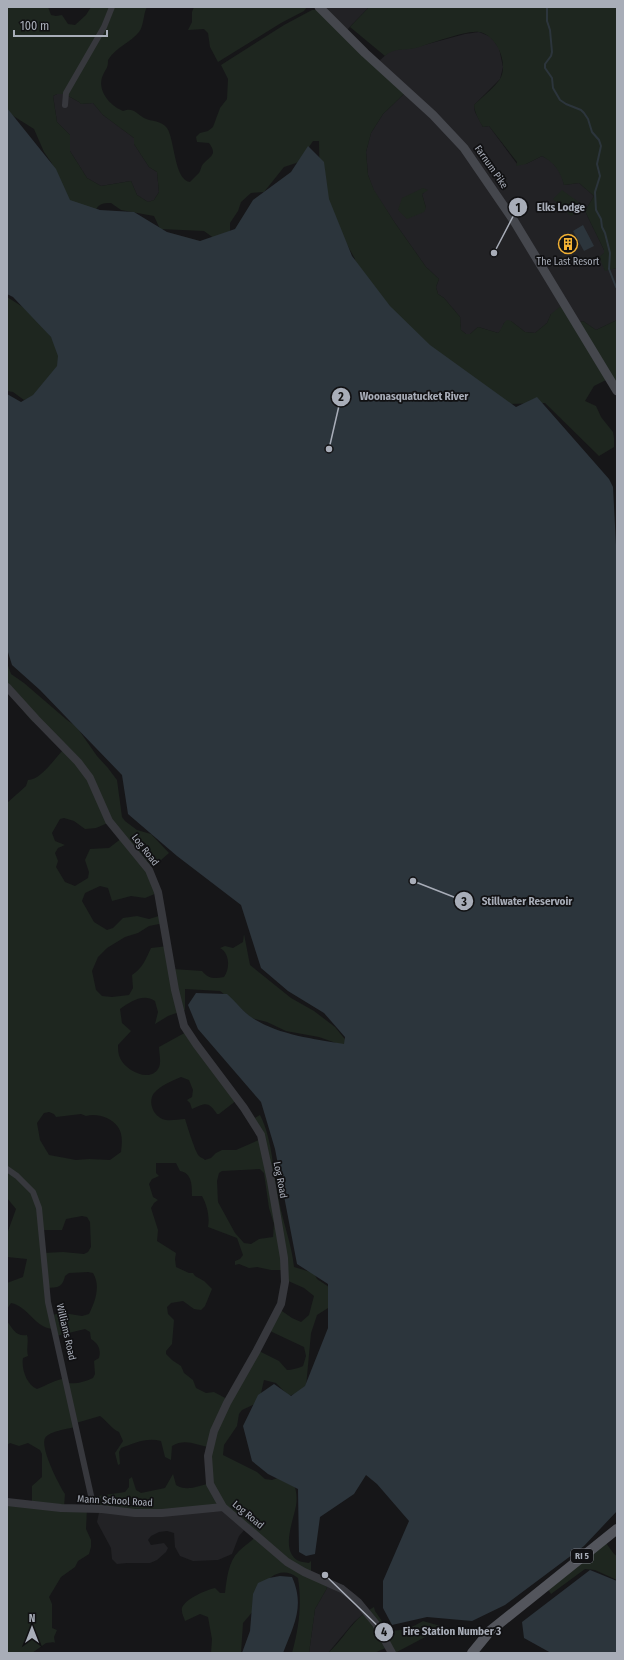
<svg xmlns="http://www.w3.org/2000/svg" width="624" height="1660" viewBox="0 0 624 1660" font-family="'Fira Sans Condensed',sans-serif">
<rect width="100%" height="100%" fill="#161618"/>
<!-- built -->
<path fill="#222225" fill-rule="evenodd" d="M 320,7 L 369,7 L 346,31 Z
M 479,32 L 491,37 L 499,48 L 503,67 L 500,79 L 474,105 L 475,112 L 483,127 L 489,126 L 517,164 L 526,164 L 542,156 L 551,161 L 561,173 L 564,185 L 579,183 L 594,196 L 585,211 L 604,250 L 605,253 L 601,256 L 605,270 L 617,268 L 617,320 L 596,330 L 583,321 L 576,324 L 551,314 L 547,323 L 535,333 L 525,332 L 511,321 L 504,323 L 502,329 L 498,333 L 478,327 L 470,334 L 466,334 L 461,330 L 460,317 L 444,298 L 438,294 L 436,287 L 439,279 L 426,267 L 395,223 L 374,191 L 368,175 L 366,152 L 371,133 L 383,114 L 406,92 L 378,62 L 391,50 L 413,48 L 465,34 ZM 428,190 L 422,194 L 426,208 L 398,210 Z
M 57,94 L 65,94 L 79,102 L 81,104 L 93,103 L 103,115 L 134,138 L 134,144 L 149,167 L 157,172 L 159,192 L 154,200 L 148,202 L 137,195 L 131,181 L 101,186 L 87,178 L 70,151 L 70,135 L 57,122 L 53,96 Z
M 222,1506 L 247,1527 L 239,1536 L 232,1554 L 218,1560 L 193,1561 L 180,1556 L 175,1547 L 174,1533 L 167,1531 L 159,1532 L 151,1536 L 148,1540 L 151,1545 L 164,1543 L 168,1548 L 166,1552 L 157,1560 L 150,1563 L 127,1563 L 117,1564 L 112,1559 L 111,1548 L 97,1522 L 100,1508 Z
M 326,1581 L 343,1585 L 356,1595 L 368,1610 L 354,1622 L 328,1653 L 309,1653 L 315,1609 L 327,1588 Z"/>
<!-- green -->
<path fill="#1e261f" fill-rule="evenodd" d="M 7,7 L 48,7 L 51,15 L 56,16 L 62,15 L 68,24 L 75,25 L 86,15 L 91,7 L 147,7 C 143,14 144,26 139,32 C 130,43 116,47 108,60 C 108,69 106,68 103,75 C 96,90 110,106 123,111 C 133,107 136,113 144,118 C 152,122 161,120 167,128 C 175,140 174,180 190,182 C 193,179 196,176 199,173 C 201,170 201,166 203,164 C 210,156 218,155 209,143 L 197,142 L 196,137 L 200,133 L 208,131 L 213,127 L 220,108 L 227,99 L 228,79 L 221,65 L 284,25 L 312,10 L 318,10 L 406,92 L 383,114 L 371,133 L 366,152 L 368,175 L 374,190 L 395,223 L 426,267 L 439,279 L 436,287 L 438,294 L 444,298 L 460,317 L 461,330 L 466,334 L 470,334 L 478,327 L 498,333 C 502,329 502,324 507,320 L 511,321 L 525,332 L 535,333 L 547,323 L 551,314 L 561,306 L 606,380 L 594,386 L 585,401 L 596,406 L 601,417 L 613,432 L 614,438 L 614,447 L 599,456 L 545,403 L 507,404 L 422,344 L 356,267 L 355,259 L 320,196 L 319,141 L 313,141 L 299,162 L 284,167 L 264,192 L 251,193 L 241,202 L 238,211 L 230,223 L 230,234 L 215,239 L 204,231 L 160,229 L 154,216 L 121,210 L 111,203 C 102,203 98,204 95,212 L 61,198 L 56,172 L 51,162 L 44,152 L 34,129 L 7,112 ZM 57,94 L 65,94 L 79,102 L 81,104 L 93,103 L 103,115 L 134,138 L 134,144 L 149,167 L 157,172 L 159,192 L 154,200 L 148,202 L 137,195 L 131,181 L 101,186 L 87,178 L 70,151 L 70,135 L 57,122 L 53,96 Z
M 194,7 L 307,7 L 304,11 L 281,23 L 218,62 L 210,47 L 208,33 L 204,29 L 188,30 L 192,22 L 192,12 Z
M 369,7 L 617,7 L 617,268 L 605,271 L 599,257 L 604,253 L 604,250 L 585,211 L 594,196 L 579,183 L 564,185 C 560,171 555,163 542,156 L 526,164 L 516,166 L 517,162 L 489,126 L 483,127 C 479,120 475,114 474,105 C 482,97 493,89 500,79 C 509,64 497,35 479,32 C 466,30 430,44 416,48 C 405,51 394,47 385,56 L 350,27 Z
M 423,188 L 428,190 L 422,194 L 426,208 L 424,212 L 407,219 L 398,210 L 402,198 Z
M 562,190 L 585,207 L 571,216 L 553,199 Z
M 7,297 L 34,314 L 65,356 L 35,397 L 24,400 L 13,392 L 7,391 Z
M 617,320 L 617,390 L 576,324 L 583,321 L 596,330 Z
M 7,663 L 11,674 L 24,683 L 67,720 L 76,726 L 97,756 L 108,768 L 117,780 L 122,817 L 125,821 L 137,830 L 151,834 L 169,853 L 161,860 L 147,866 L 157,893 L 145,898 L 131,896 L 112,901 L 108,888 L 100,886 L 85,893 L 82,901 L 94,922 L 107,930 L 113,928 L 123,918 L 137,916 L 149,919 L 162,915 L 164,923 L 149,926 L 138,933 L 125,937 L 107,948 L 98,957 L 92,971 L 96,990 L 102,996 L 112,997 L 129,995 L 133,988 L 132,975 C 142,969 146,959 151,948 L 168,946 L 173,969 L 202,971 C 208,979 215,979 224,977 C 230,969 230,953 220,948 L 225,946 L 233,948 L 243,942 L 244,934 L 250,965 L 291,998 L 314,1011 L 335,1027 L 348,1043 L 347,1047 L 319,1037 L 286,1031 L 267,1022 L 251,1018 L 232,1000 L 220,991 L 185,989 L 185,1010 L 168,1016 L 155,1024 L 158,1012 L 155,1001 C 143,993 130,1002 120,1009 L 122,1023 L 131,1031 L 118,1045 C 118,1049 118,1054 120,1058 C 125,1070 149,1083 158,1069 C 162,1064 159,1053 159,1047 L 188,1031 L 237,1100 L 219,1114 L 217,1114 C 208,1101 206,1103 192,1109 L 190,1103 L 187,1100 L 192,1097 L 193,1090 L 189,1080 L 181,1077 C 172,1081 161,1085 154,1093 C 147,1103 154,1118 166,1120 C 172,1121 179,1119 185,1119 C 187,1125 195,1152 199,1156 C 201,1158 203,1158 205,1160 L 211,1158 L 216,1153 L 222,1150 L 236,1150 L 261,1139 L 253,1119 L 260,1115 C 273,1140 273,1173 279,1201 C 283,1223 292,1245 294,1267 L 314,1273 L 317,1279 L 332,1289 L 328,1308 L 317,1315 L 311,1333 L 306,1387 L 300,1392 L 289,1396 L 276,1383 L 264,1380 L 259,1402 L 242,1410 L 239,1414 L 237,1426 L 224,1445 L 223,1455 L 257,1472 L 265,1479 L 272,1480 L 278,1478 L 294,1485 C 297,1492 297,1499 296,1506 C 293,1521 281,1550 297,1560 C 300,1562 305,1562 309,1563 L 311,1561 L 311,1575 L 326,1581 L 327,1588 L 315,1609 L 309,1653 L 292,1653 C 299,1628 302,1604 298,1578 C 282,1566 272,1576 258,1587 L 254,1610 L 243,1623 L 241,1653 L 211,1653 L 212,1639 L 208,1617 L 200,1614 L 185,1621 C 184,1617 181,1613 182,1608 C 185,1599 206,1590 215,1588 L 220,1593 L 225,1593 C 227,1578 228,1562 239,1551 C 245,1545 251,1542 256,1536 L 222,1506 L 166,1512 L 94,1507 L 92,1497 L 125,1492 L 129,1487 L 129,1479 L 132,1477 L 136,1490 L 141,1493 L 165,1488 L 173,1474 L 176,1485 C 186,1492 199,1486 210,1483 L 209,1447 C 196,1445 185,1438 172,1446 L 171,1460 L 165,1457 L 161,1441 C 147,1437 134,1443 121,1448 L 119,1452 L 120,1464 L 118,1465 L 115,1453 L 123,1441 L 119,1432 C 112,1429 107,1421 100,1416 L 76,1423 L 75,1427 C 67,1429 50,1431 45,1438 C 40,1448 59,1485 65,1494 L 64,1507 L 87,1508 L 86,1529 L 91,1540 L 91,1547 L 89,1554 L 78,1561 L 75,1567 L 61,1577 L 49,1597 L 52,1604 L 52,1628 L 57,1630 L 54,1637 L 55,1643 L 55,1642 L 46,1643 L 32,1653 L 7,1653 L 7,1502 L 32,1504 L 32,1486 L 42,1477 L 42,1454 L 40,1450 L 28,1443 L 19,1446 L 10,1443 L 7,1445 L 7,1321 C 13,1329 16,1337 27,1335 C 29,1342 26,1348 28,1356 L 23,1358 C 21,1369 27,1385 37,1389 C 47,1385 55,1380 66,1378 L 68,1383 C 78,1384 84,1382 93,1378 L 95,1374 L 94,1361 L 99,1358 C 101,1350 99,1344 91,1339 L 90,1332 L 85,1329 L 56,1336 L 53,1329 C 35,1328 28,1306 11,1303 L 7,1309 L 7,1283 L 23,1277 L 27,1259 L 7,1257 L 7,1234 L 16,1209 L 7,1198 L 7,803 L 26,786 L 28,780 C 41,780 55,758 64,749 L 30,719 L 10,695 L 7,691 ZM 64,818 L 74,821 L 85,829 L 96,828 L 110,822 L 122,838 L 109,848 L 90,849 L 85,860 L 89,872 L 88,878 L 75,886 L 65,882 L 56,867 L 58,861 L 55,853 L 58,848 L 65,845 L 55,841 L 52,833 L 60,819 ZM 49,1112 L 54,1114 L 56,1117 L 81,1114 L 86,1116 C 96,1113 111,1117 118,1127 C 123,1134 122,1144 121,1152 L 110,1160 L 89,1159 L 76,1160 L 49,1155 L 40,1140 L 37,1123 L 44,1113 ZM 156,1163 L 176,1163 L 180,1171 C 192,1173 192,1185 192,1196 L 202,1196 C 207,1205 210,1217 208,1227 L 237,1238 L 243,1255 L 240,1259 L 235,1261 L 235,1265 L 239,1264 L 249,1268 L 257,1267 L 271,1270 L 285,1270 L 286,1280 L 304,1288 L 314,1296 L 309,1315 L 301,1322 L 292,1318 L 279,1309 L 270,1331 L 304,1347 L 306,1356 L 303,1366 C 299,1368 291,1370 287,1370 L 279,1361 L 257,1350 L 227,1399 L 214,1392 L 206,1393 L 196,1388 L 193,1380 L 184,1373 L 181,1366 L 172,1360 L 166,1354 L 166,1351 L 172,1344 L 174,1320 L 168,1314 L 167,1307 L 171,1303 L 183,1301 L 194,1309 L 201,1310 L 205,1306 L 212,1289 L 204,1281 L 195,1276 L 193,1273 L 189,1273 L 176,1267 L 175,1259 L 176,1253 L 157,1241 L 158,1230 L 151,1208 L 154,1203 L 158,1200 L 153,1197 L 149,1184 L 152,1179 L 159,1176 L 156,1173 ZM 260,1169 L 264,1173 L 269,1208 L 274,1224 L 273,1237 L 259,1239 L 251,1244 L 244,1243 L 235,1233 L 218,1202 L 217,1181 L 219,1173 L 222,1171 ZM 82,1216 L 87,1217 L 90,1222 L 91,1247 L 88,1252 L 84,1254 L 63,1252 L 44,1253 L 42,1230 L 62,1230 L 66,1219 ZM 88,1272 L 93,1273 C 101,1286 95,1302 89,1314 L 82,1316 L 63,1313 L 51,1315 L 45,1288 C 57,1287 62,1289 65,1276 L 69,1273 Z
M 606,1543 L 614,1554 L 617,1556 L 617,1580 L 595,1570 L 585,1569 L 551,1594 L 547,1588 Z
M 374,1607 L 375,1611 L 388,1630 C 401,1632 411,1628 423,1621 L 444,1627 L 395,1653 L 388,1647 L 374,1653 L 328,1653 C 345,1638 353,1618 374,1607 Z"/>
<!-- water -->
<path fill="#2c353c" d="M 7,108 L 56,169 L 70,200 L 100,210 L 134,212 L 167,232 L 200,241 L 235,229 L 253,200 L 291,172 L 308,146 L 324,162 L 329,199 L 352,256 L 390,306 L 430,345 L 516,407 L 537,397 L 609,479 L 613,487 L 617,564 L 617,1511 L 584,1546 L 505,1605 L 472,1621 L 427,1617 L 392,1625 L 383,1608 L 383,1581 L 409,1521 L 377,1484 L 366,1475 L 354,1494 L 320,1517 L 315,1554 L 306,1556 L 299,1552 L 298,1489 L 268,1474 L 252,1461 L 243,1426 L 258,1395 L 274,1384 L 291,1396 L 305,1386 L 328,1328 L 328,1284 L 297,1264 L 275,1149 L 261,1102 L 198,1029 L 188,1005 L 196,993 L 227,994 C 236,1002 244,1013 254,1019 C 280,1035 314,1039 344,1044 L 345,1037 L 324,1013 L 288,991 L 261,968 L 241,905 L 177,856 L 128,814 L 122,775 L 40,690 L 12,665 L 7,649 L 7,394 L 21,402 L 33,395 L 57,366 L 58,356 L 51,337 L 13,297 L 7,294 Z
M 583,225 L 594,246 L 584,251 L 573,231 Z
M 590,1570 L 617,1581 L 617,1653 L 551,1653 L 524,1638 L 522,1622 Z
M 280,1576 L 292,1577 C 305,1606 294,1625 283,1653 L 242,1653 L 250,1631 L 253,1594 L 258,1583 L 269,1578 Z"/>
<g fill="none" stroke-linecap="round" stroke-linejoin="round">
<!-- stream -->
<path stroke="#2c353c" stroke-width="2" d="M 547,7 L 547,21 L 550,30 L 552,52 L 551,56 L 545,64 L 545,68 L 552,78 L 553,88 L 560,100 L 566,104 L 581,110 L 584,113 L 588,119 L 592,132 L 599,140 L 601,146 L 597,164 L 600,176 L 595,192 L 596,210 L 601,219 L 602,227 L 605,233 L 610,253 L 609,269 L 616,287"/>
<!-- minor -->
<path stroke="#37383d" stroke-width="6" d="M 65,105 L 66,93 L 104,27 L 112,7
M 7,1169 L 17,1176 L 33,1192 L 39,1208 L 48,1302 L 94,1509"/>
<!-- tertiary -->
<path stroke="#37383d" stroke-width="8" d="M 7,687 L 36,719 L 78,762 L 90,778 L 109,821 L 149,870 L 158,892 L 175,990 L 184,1026 L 196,1044 L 244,1108 L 261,1135 L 271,1181 L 284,1258 L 285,1282 L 281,1304 L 256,1352 L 227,1403 L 214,1431 L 208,1456 L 210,1484 L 223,1507 L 287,1562 L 304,1572 L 342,1589 L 358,1602 L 376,1624 L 392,1653
M 7,1502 L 61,1508 L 102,1509 L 135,1513 L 162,1513 L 223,1507"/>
<!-- secondary -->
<path stroke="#45474d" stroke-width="9" d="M 319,7 L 365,53 L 433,115 L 464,148 L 514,221 L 617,391"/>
<!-- primary -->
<path stroke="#53555c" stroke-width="10" d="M 472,1653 L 490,1631 L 617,1529"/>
</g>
<!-- icons -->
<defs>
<g id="building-ring" transform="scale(1)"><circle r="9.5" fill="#111113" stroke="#f2b134" stroke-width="1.5"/><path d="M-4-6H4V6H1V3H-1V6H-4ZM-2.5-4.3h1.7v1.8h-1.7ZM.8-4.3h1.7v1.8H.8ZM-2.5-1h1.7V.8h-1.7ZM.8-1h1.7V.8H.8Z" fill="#f2b134"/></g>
</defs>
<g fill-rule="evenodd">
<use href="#building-ring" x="568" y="244"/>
</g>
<g text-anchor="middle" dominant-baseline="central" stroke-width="3.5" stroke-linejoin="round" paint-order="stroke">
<!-- shield labels -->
<rect fill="#111113" stroke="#7b7e86" stroke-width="1" x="571" y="1549" width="22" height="14" rx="3"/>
<g font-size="9" font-weight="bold" fill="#a8adb8">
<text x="582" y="1556">RI 5</text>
</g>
<!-- street labels -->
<g font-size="10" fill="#a8adb8" stroke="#111113">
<text transform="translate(491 167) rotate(55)">Farnum Pike</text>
<text transform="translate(145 850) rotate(52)">Log Road</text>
<text transform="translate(280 1180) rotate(79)">Log Road</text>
<text transform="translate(66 1332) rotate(77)">Williams Road</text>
<text transform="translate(115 1501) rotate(3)">Mann School Road</text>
<text transform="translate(248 1515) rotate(40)">Log Road</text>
</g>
<!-- poi labels -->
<g font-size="10" fill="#a8adb8" stroke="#111113">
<text x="568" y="262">The Last Resort</text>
</g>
</g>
<!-- callouts -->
<path fill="none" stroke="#a8adb8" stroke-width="1.5" d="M494 253L518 207M329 449L341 397M413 881L464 901M325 1575L384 1632"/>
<g fill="#a8adb8" stroke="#111113" stroke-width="1.5">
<circle cx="494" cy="253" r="4"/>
<circle cx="329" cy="449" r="4"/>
<circle cx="413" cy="881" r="4"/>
<circle cx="325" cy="1575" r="4"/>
<circle cx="518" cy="207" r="10"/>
<circle cx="341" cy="397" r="10"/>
<circle cx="464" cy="901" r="10"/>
<circle cx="384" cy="1632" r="10"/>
</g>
<g font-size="12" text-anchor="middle" font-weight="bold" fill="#111">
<text x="518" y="212">1</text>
<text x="341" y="401">2</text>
<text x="464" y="906">3</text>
<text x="384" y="1636">4</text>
</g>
<g font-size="11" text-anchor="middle" font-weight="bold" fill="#a8adb8" stroke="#111113" stroke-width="3.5" stroke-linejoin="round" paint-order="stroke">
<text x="561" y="211">Elks Lodge</text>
<text x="414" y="400">Woonasquatucket River</text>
<text x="527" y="905">Stillwater Reservoir</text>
<text x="452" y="1635">Fire Station Number 3</text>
</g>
<!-- border -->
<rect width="624" height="1660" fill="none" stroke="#a8adb8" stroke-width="16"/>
<!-- north arrow -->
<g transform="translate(32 1628)" stroke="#111113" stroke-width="3" paint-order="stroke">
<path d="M0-3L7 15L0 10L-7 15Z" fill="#a8adb8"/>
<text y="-6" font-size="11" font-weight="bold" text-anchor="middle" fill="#a8adb8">N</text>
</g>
<!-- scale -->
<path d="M14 30v6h93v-6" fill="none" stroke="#a8adb8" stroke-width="2"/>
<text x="20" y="30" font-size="12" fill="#a8adb8" stroke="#111113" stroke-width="3" paint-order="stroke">100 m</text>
</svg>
